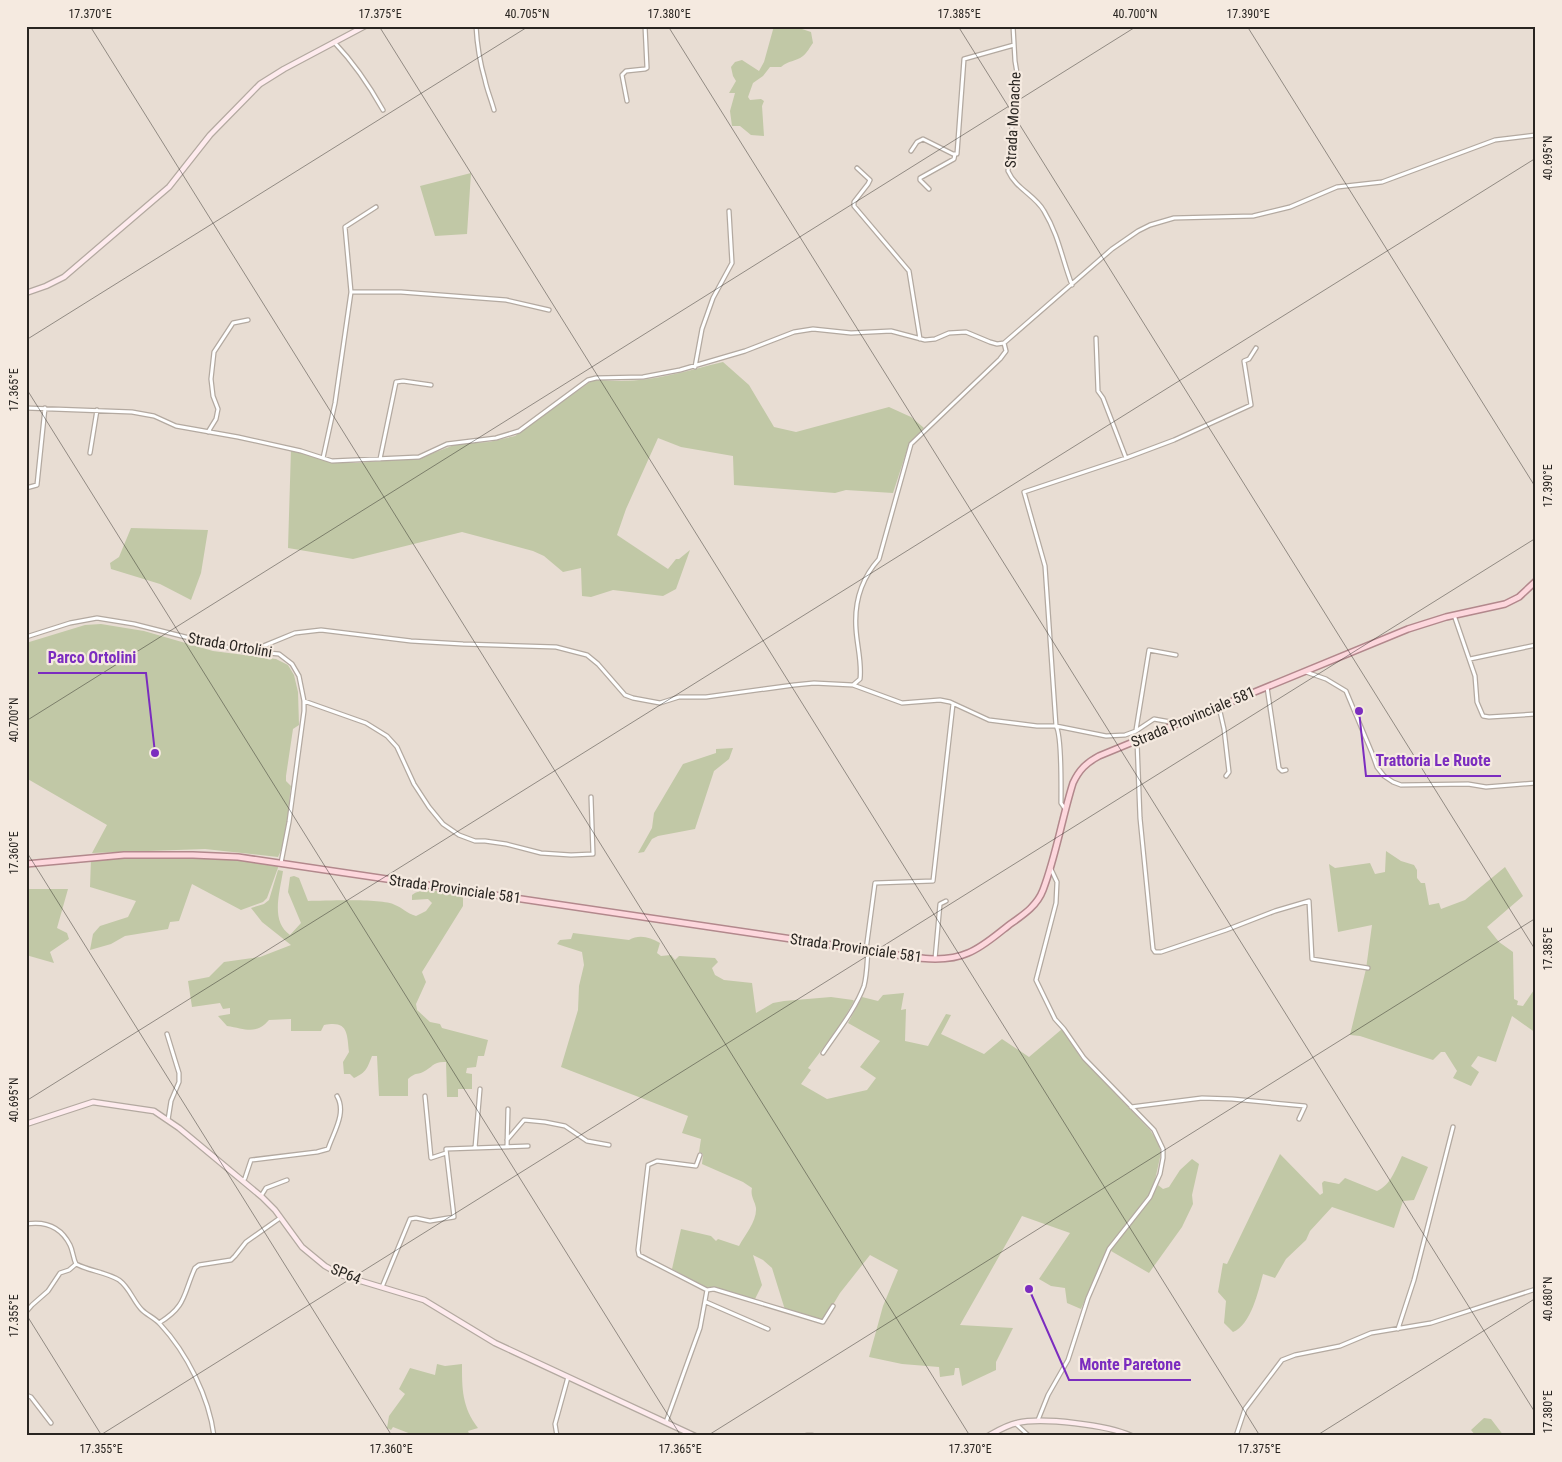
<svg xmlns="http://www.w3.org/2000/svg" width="1562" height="1462" viewBox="0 0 1562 1462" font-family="'Roboto Condensed',sans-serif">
<rect width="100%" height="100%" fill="#e8ddd3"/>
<!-- green -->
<path fill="#c1c8a6" d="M 774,26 L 793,26 L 811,32 L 813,43 C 810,47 807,53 803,56 C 795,62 789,60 781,67 L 770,67 L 763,76 L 753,83 L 748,97 L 750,100 L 761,99 L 764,101 L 762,106 L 764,136 L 751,135 L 740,126 L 732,126 L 730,111 L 735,93 L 729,93 L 736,81 L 733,76 L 731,67 L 735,62 L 742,60 L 759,71 L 764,62 Z
M 471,173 L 467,234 L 435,236 L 420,186 Z
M 723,362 L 749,385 L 774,427 L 796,432 L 889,407 L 911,417 L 924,428 L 907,450 L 893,493 L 846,490 L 835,493 L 734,485 L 733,456 L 681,447 L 658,438 L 626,509 L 617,535 L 668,569 L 676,559 L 679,559 L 690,550 L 676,589 L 663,596 L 613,590 L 591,597 L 582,596 L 581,568 L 563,572 L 544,556 L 533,551 L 462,532 L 353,559 L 288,548 L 291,449 L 330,462 L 356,463 L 420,458 L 457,444 L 489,442 L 515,436 L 594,379 C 642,386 677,373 723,362 Z
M 131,528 L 208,530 L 201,573 L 191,600 L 160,584 L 111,569 L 110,563 L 119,557 Z
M 101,624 L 144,631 L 213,651 L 276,659 L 288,665 L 294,675 L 298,692 L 299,725 L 293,729 L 286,776 L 286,781 L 291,786 C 288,806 288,839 278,857 L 205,849 L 92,853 L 107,825 L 26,778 L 26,643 L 85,625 Z
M 733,748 L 729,759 L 714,771 L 695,829 L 658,836 L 652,839 L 644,852 L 638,853 L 652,828 L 654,813 L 683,764 L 716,753 L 716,749 Z
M 1386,851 L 1401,861 L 1414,865 L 1417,870 L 1417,878 L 1421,883 L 1425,883 L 1429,905 L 1439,903 L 1441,909 L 1465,900 L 1505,867 L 1523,896 L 1487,927 L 1499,942 L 1513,952 L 1514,999 L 1518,1001 L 1517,1005 L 1523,1006 L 1536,987 L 1536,1033 L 1512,1016 L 1496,1062 L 1478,1056 L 1471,1066 L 1479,1072 L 1471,1086 L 1453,1078 L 1457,1071 L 1445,1052 L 1441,1052 L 1433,1060 L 1360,1036 L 1350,1035 L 1366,969 L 1372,925 L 1338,932 L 1329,864 L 1335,868 L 1370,863 L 1375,874 L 1385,872 Z
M 159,856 L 212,856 L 279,865 L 267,898 L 263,902 L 241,910 L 192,884 L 179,921 L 170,922 L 168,929 L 125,936 L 111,944 L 90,950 L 93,934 L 100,926 L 128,917 L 136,901 L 90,887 L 91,859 Z
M 278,870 L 283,871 C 280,892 270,921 290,935 L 301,923 L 288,892 L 290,877 L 294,876 L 299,878 L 308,901 C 326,901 382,898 395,905 C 403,908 406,913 416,916 L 426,911 L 432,903 L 428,899 L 412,900 L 412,895 C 423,886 445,893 458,895 L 460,891 L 463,898 L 463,906 L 422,972 L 426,982 L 416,1004 L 417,1010 L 430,1022 L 440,1024 L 442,1028 L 488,1040 L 484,1056 L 478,1056 L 476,1067 L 467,1068 L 466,1073 L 472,1074 L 472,1089 L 458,1089 L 458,1097 L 447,1097 L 446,1062 C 433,1061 433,1067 423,1072 C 416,1075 416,1072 408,1079 L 408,1096 L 379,1096 L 377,1056 L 372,1056 C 367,1068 367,1072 354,1078 L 350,1074 L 344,1074 L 343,1062 L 349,1052 C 347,1033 348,1020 324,1025 L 321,1031 L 291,1031 L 291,1019 L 269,1020 C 256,1035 246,1029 227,1026 L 218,1016 L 230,1014 L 230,1008 L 223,1009 L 220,1003 L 192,1007 L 188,981 L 209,977 L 224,962 L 260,957 L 291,945 L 262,922 L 251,908 L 264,904 L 269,900 Z
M 26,889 L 68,889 L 57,928 L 67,933 L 69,939 L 50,952 L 54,963 L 26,955 Z
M 573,933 L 629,940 C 639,934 650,937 660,943 L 657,953 L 661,956 L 671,955 L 675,960 L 679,956 L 715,958 L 718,962 L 712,968 L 715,975 L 724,980 L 752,983 L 756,1013 L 773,1003 L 784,1001 L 831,997 L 853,1000 L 854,1001 L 839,1027 L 808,1068 L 811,1070 L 801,1084 L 827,1099 L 867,1090 L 876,1078 L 860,1067 L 880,1041 L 848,1023 L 862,997 L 878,1001 L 883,995 L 904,993 L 901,1010 L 906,1009 L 905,1041 L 928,1046 L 946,1014 L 951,1015 L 941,1034 L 984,1054 L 1002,1039 L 1029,1057 L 1062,1029 L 1081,1058 L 1150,1130 L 1158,1142 L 1161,1153 L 1153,1189 L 1147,1200 L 1106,1251 L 1081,1309 L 1067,1303 L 1065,1288 L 1051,1286 L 1039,1279 L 1070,1233 L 1022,1216 L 960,1325 L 1013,1328 L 996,1362 L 996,1370 L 962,1386 L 959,1368 L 955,1368 L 954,1375 L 940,1377 L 939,1367 L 902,1364 L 869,1357 L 883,1306 L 898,1270 L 870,1255 L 840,1293 L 825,1318 L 820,1322 L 786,1313 L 772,1268 L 763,1260 L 753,1255 L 762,1285 L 754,1301 L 707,1289 L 672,1269 L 681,1229 L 711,1236 L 716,1241 L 718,1239 L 739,1246 C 745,1235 757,1221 756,1208 C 755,1201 750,1196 752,1188 L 743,1182 L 702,1164 L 703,1154 L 699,1152 L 701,1139 L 682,1133 L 688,1116 L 561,1067 L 578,1010 L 579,986 L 584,965 L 582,952 L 557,944 L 560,940 L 571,939 Z
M 1280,1154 L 1320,1195 L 1323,1193 L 1322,1183 L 1324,1181 L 1339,1184 L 1345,1178 L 1377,1191 C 1391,1185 1396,1168 1402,1156 L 1428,1167 L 1414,1200 L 1403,1201 L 1394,1228 L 1332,1207 L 1310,1231 L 1306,1240 L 1286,1259 L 1275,1278 L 1263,1274 C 1258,1292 1251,1325 1233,1332 L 1224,1323 L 1226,1301 L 1218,1292 L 1223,1263 L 1227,1264 Z
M 1192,1159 L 1199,1164 L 1192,1195 L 1193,1204 L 1182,1227 L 1149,1273 L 1111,1251 L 1112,1246 L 1149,1202 L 1158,1185 L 1163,1189 L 1169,1187 L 1180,1170 Z
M 437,1364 L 445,1366 L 462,1364 C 462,1389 462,1407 478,1428 L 468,1431 L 470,1436 L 416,1436 L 393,1427 L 391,1430 L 387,1428 L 389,1416 L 405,1394 L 399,1389 L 410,1368 L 435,1375 Z
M 1484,1418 L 1491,1419 L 1504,1436 L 1476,1436 L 1471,1430 Z"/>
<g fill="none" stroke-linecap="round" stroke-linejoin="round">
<!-- street casing -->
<g stroke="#b3a9a0" stroke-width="5.5">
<path id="street" d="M 476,26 C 477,44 480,63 485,80 C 487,90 491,99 494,110
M 1013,26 L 1015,61 L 1017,73 L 1008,171 C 1016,189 1035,195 1044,211 C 1059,236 1062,259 1072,285
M 334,42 C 354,63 369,85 383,110
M 627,101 L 622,75 L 626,71 L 645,69 L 647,68 L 645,26
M 911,151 L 917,142 L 923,139 L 953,154 L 957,154 L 964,59 L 1014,45
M 857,168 L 870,180 L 868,184 L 854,202 L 854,206 L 909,271 L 920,339
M 929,189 L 920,180 L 920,178 L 954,159 L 955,154
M 351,292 L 401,292 L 506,300 L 549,310
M 1096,338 L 1098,391 L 1103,398 L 1126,458
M 695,367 L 702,329 L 713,298 L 732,263 L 729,211
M 26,408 L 132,412 L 154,416 L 176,426 L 238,437 L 301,451 L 332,461 L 419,457 L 447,444 L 496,438 L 519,431 L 588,380 L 596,378 L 643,377 L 680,370 L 745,351 L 794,332 L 813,329 L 851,333 L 891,331 L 925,340 L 935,339 L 949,333 L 966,332 L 990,342 L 997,344 L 1004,343 L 1112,249 L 1138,231 L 1150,225 L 1174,218 L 1253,216 L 1290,207 L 1337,187 L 1382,182 L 1495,140 L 1536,135
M 208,432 L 216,419 L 218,409 L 213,396 L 211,379 L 214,352 L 233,323 L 248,320
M 90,453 L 97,410
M 323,458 L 335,403 L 351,292 L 345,227 L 376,207
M 380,459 L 396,382 L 403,381 L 431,385
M 26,488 L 37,485 L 45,408
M 1454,615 L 1475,676 L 1477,702 L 1483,716 L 1489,717 L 1536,714
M 26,637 L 70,623 L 97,618 L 134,624 L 221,646 L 244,651 L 279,654 L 292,664 L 299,676 L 304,701 L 304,711 L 289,822 L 281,863
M 251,651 L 295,633 L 321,630 L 411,641 L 463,644 L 556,647 L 587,655 L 598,664 L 625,695 L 633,698 L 660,703 L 679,697 L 706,697 L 794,685 L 814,683 L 853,685 L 860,679 C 862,662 857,646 856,629 C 854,601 861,579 879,559 L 911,444 L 1000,359 L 1006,351 L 1004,343
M 1470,659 L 1536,645
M 1306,672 L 1326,679 L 1346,691 L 1372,753 L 1377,767 L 1384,776 L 1393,782 L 1401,785 L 1468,784 L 1486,787 L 1536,783
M 853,685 L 902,703 L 940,700 L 950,702 L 989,720 L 1037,726 L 1056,726 L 1106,736 L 1125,735 L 1136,731 L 1154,719 L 1176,723
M 1267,687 L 1279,768 L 1282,771 L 1286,770
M 304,701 L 366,723 L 387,736 L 397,747 L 414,784 L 429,807 L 443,824 L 459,835 L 475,841 L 485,841 L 506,844 L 541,853 L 571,855 L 593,854 L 591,797
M 1219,707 L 1224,729 L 1229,772 L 1226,776
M 1136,730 L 1149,650 L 1176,655
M 1137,741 L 1140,818 L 1153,949 L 1155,952 L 1161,952 L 1226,930 L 1275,911 L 1309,901 L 1312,959 L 1368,968
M 1065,809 L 1061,803 C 1061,789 1062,735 1056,726 L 1045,566 L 1024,492 L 1126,458 L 1174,440 L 1251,405 L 1244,361 L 1249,359 L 1256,348
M 866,950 L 875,883 L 933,881 L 953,704
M 935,959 L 940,904 L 946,901
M 167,1034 L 179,1073 L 179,1082 L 171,1101 L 168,1120
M 823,1053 C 837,1032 855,1010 864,986 C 867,975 867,962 868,950
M 425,1096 L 431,1158 L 446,1153
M 1131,1107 L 1202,1098 L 1232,1099 L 1305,1106 L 1299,1119
M 507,1140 L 524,1120 L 545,1122 L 565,1126 L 587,1141 L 609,1145
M 507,1147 L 508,1109
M 475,1148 L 480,1089
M 243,1181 L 245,1178 L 251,1160 L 317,1152 L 328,1149 C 333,1133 347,1113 337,1096
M 261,1196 L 266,1188 L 287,1180
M 26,1224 C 45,1221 61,1227 70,1245 C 73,1251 73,1258 76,1264 C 89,1271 106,1272 119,1280 C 130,1288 133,1301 142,1310 C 147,1315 155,1318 160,1324 C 187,1353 209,1397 214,1436
M 382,1287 L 410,1219 L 416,1218 L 430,1221 L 454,1217 L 446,1149 L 528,1146
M 707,1290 L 714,1289 L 823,1322 L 833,1306
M 706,1302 L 768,1329
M 26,1312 L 32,1305 L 48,1291 L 60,1273 L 69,1270 L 76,1264
M 159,1323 C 187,1306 183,1294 195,1268 L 199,1265 L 231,1260 L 235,1256 L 246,1242 L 280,1218
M 1398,1329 L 1414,1280 L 1453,1127
M 26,1395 L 31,1397 L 51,1423
M 1038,1420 L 1048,1395 L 1068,1360 L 1088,1298 L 1109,1249 L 1150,1197 L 1160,1174 L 1163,1158 L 1163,1149 L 1154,1130 L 1084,1058 L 1064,1029 L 1055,1019 L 1036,980 L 1056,903 L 1057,882 L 1050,867
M 666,1422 L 700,1328 L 707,1290 L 639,1255 L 638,1250 L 648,1165 L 657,1161 L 696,1166 L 700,1155
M 1016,1424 L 1029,1436
M 557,1436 L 555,1424 L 568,1377
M 1236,1436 L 1245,1409 L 1282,1360 L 1295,1355 L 1340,1346 L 1371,1333 L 1431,1323 L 1536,1289"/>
</g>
<!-- secondary casing -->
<g stroke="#b3a9a0" stroke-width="7">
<path id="secondary" d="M 26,293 L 46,286 L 64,277 L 169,187 L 210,135 L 260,84 L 284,69 L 365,26
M 26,1124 L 93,1102 L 154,1111 L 179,1128 L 262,1197 L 275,1210 L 302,1247 L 325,1266 L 341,1275 L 424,1300 L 495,1343 L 695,1436
M 807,1436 L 812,1436
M 988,1436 C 997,1431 1007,1425 1017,1423 C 1042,1417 1108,1425 1131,1436"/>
</g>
<!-- primary casing -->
<g stroke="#b2888c" stroke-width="8">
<path id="primary" d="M 26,864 L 124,855 L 193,855 L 238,857 L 866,950 C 897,954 939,966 968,953 C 983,947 996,935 1009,925 C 1023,915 1037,906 1043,890 C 1056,856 1062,818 1073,783 C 1079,770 1086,763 1099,756 L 1408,629 L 1446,617 L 1505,604 L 1519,597 L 1536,581"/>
</g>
<!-- street -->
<use href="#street" stroke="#fff" stroke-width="3"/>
<!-- secondary -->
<use href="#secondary" stroke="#feebee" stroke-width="4.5"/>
<!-- primary -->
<use href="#primary" stroke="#fdd7dd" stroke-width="5"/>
</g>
<!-- ticks -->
<path fill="none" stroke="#292521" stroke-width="1" stroke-opacity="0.45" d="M 90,26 L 970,1436M 379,26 L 1260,1436M 668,26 L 1536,1414M 958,26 L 1536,951M 1247,26 L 1536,488M 26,340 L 529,26M 26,388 L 681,1436M 26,721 L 1137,26M 26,851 L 392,1436M 26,1101 L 1536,158M 26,1314 L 102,1436M 99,1436 L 1536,538M 707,1436 L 1536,918M 1316,1436 L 1536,1298"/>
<g text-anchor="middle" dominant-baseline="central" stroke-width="4.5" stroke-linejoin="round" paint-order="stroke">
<!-- street labels -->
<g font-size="15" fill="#292521" stroke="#f5eae0">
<text transform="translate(1013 120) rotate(-87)">Strada Monache</text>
<text transform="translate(230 645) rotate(10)">Strada Ortolini</text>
<text transform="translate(1193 717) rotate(-23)">Strada Provinciale 581</text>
<text transform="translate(455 889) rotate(8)">Strada Provinciale 581</text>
<text transform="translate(856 948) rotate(8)">Strada Provinciale 581</text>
<text transform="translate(346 1274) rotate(22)">SP64</text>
</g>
</g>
<!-- callouts -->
<path fill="none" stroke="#7b2cbf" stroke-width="2" d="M155 753L146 673H38M1359 711L1366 776H1501M1029 1289L1069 1380H1191"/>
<g fill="#7b2cbf" stroke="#f5eae0" stroke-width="2">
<circle cx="155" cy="753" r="5"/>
<circle cx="1359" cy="711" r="5"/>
<circle cx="1029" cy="1289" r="5"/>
</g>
<g font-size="16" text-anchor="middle" font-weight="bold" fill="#7b2cbf" stroke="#f5eae0" stroke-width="4.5" stroke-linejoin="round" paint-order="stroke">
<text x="92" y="663">Parco Ortolini</text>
<text x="1433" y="766">Trattoria Le Ruote</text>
<text x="1130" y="1370">Monte Paretone</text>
</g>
<!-- border -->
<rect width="1562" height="1462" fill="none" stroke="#f5eae0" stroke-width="55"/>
<rect x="28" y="28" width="1506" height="1406" fill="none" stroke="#292521" stroke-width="2"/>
<g font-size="12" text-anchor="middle" fill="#292521">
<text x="90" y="18">17.370°E</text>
<text x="380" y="18">17.375°E</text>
<text x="527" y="18">40.705°N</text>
<text x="669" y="18">17.380°E</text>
<text x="959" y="18">17.385°E</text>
<text x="1135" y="18">40.700°N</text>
<text x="1248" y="18">17.390°E</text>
<text transform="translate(1548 158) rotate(-90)" y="4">40.695°N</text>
<text transform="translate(14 390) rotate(-90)" y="4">17.365°E</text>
<text transform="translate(1548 486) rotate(-90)" y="4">17.390°E</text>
<text transform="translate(14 720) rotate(-90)" y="4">40.700°N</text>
<text transform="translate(14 853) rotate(-90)" y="4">17.360°E</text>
<text transform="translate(1548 949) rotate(-90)" y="4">17.385°E</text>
<text transform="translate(14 1100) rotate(-90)" y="4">40.695°N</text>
<text transform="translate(1548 1299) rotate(-90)" y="4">40.680°N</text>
<text transform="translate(14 1316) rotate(-90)" y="4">17.355°E</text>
<text transform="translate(1548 1412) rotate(-90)" y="4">17.380°E</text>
<text x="101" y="1453">17.355°E</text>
<text x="391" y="1453">17.360°E</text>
<text x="680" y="1453">17.365°E</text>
<text x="970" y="1453">17.370°E</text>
<text x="1259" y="1453">17.375°E</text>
</g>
</svg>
